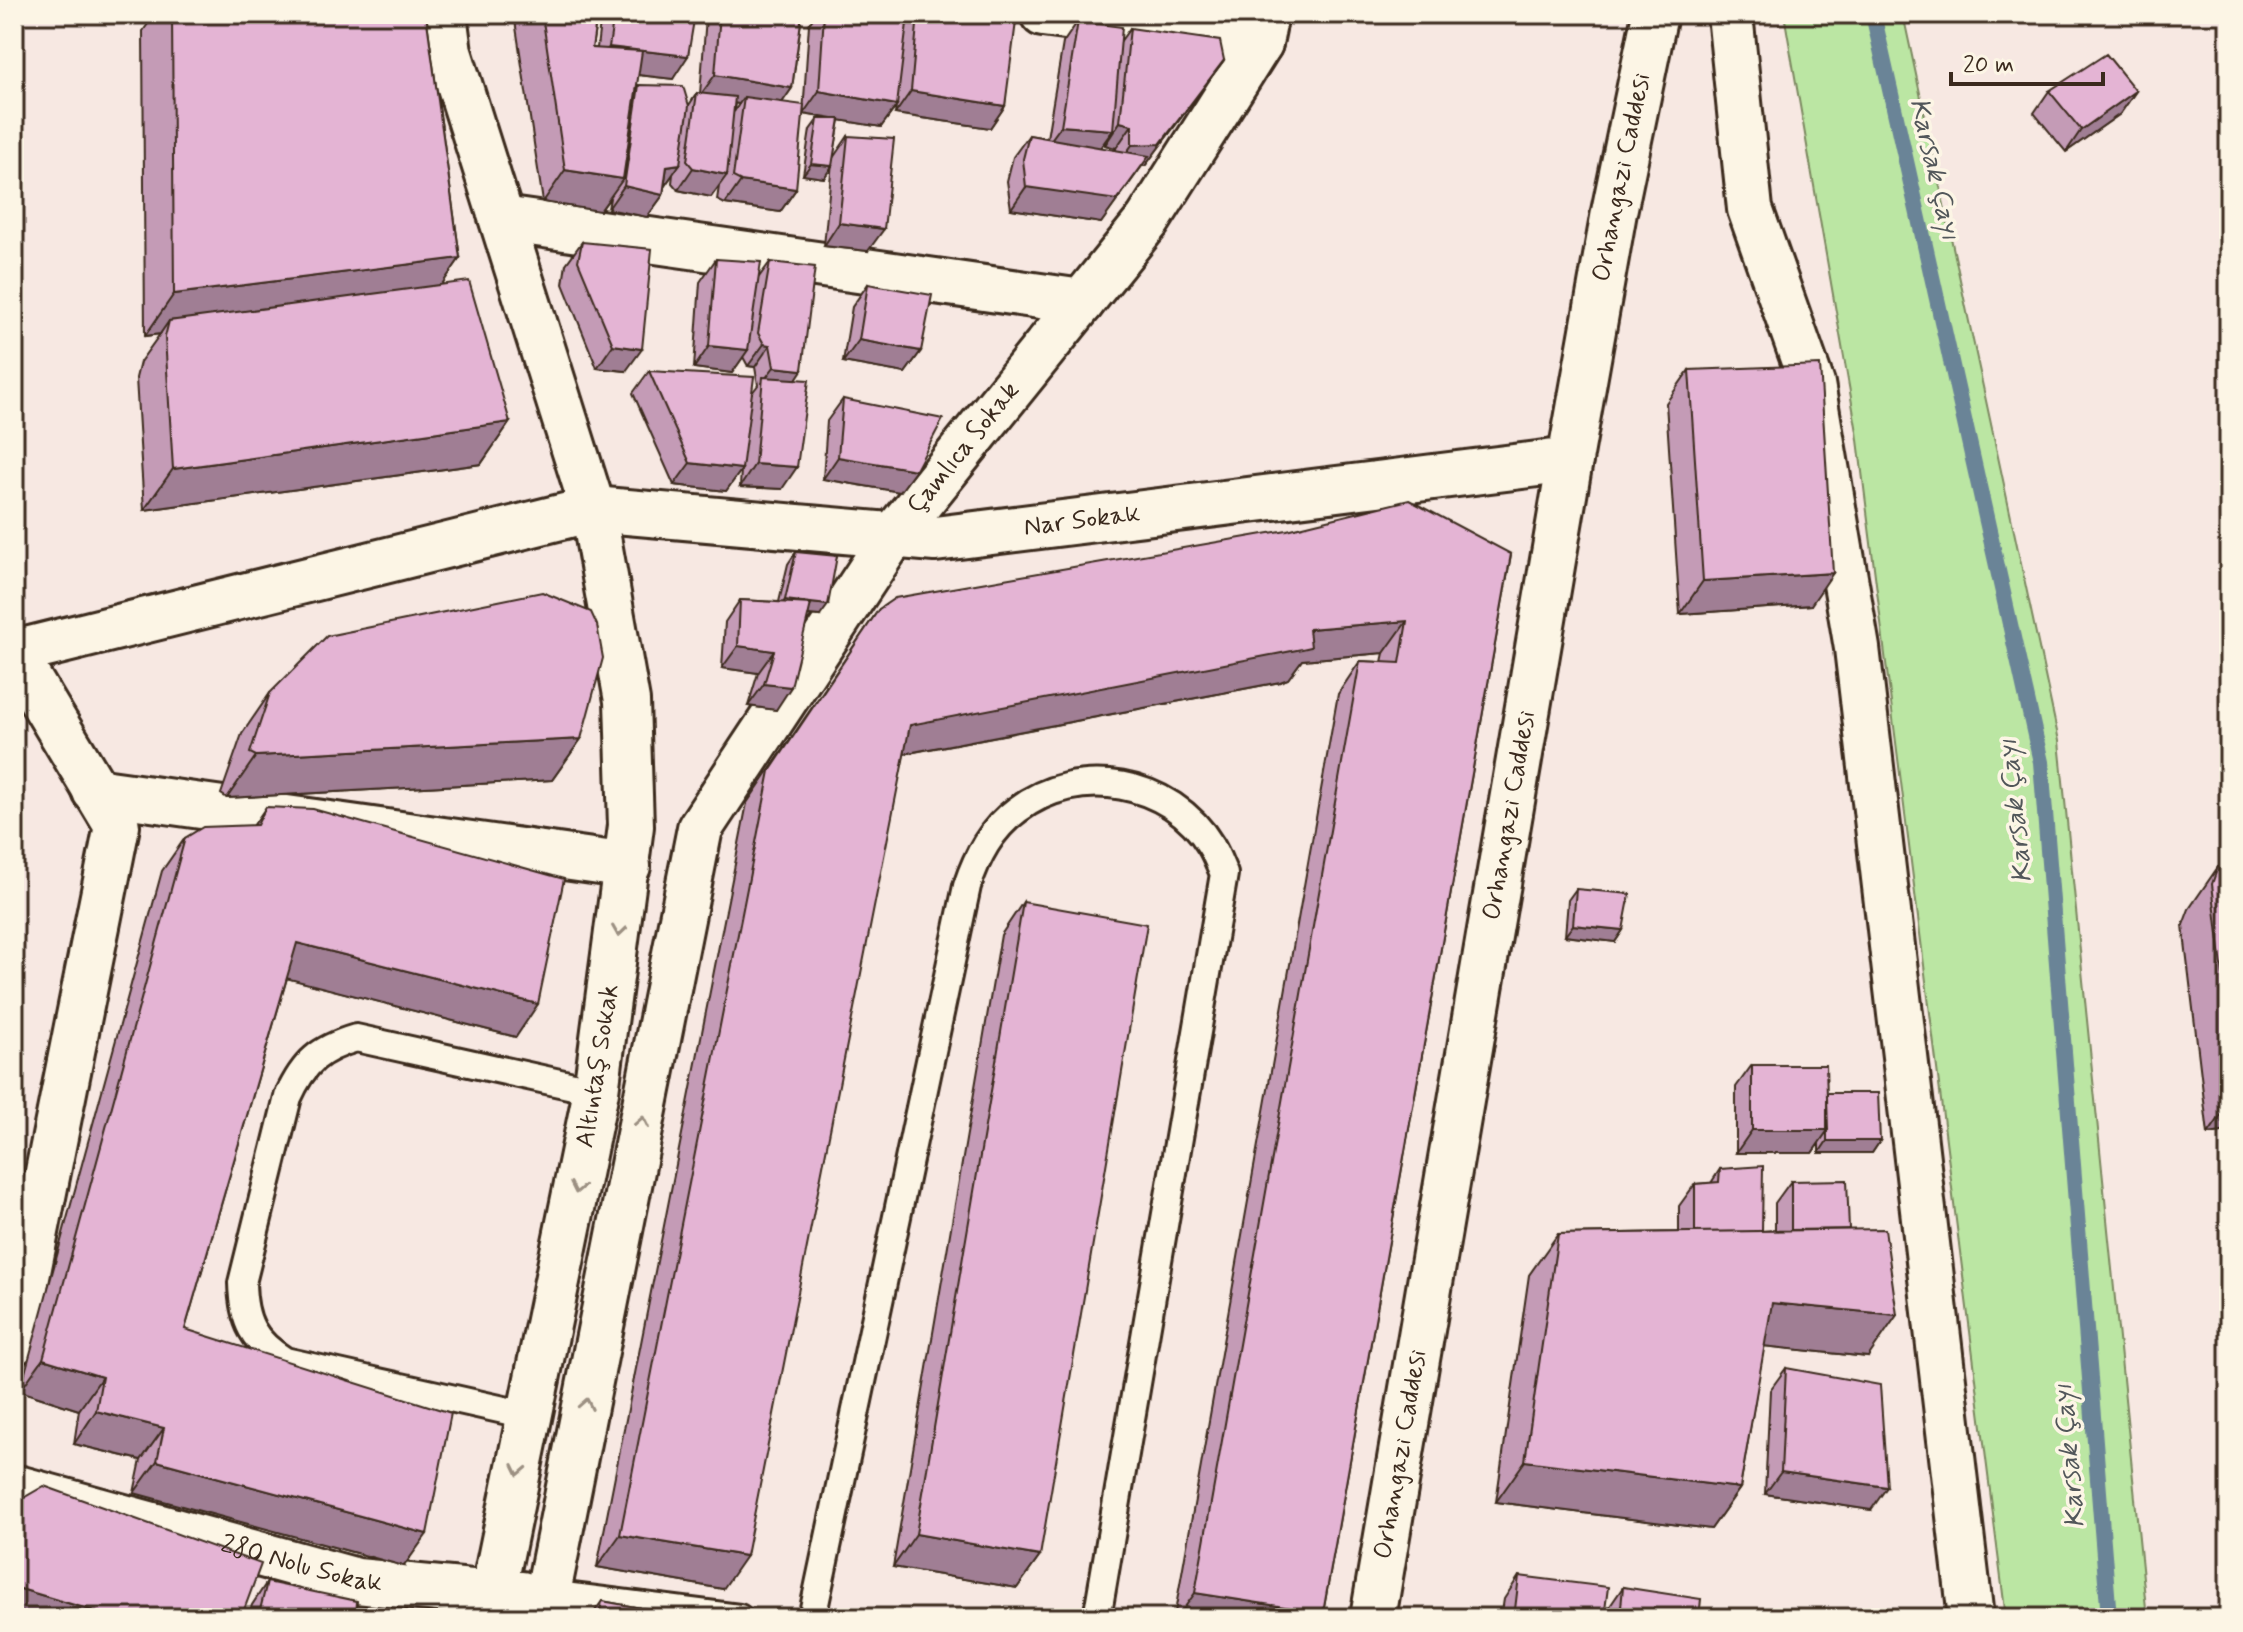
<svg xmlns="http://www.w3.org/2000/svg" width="2243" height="1632" viewBox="0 0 2243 1632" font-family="Mynerve,sans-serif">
<rect width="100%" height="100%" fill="#f7e8e2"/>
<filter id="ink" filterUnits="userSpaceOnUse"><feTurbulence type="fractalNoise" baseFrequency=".0125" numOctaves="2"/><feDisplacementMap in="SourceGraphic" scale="16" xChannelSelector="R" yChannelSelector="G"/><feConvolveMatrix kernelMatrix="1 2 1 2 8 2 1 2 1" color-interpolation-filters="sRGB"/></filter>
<g filter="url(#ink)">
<!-- green -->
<path fill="#bbe6a3" stroke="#7b8860" stroke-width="2" d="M 1784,14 L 1903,14 L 2059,741 L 2147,1618 L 2006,1618 L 1857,432 Z"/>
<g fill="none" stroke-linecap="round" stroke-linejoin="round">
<!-- stream -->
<path stroke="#6a8497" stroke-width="16" d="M 1873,14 L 2041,762 L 2109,1618"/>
<!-- service casing -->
<g stroke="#3b2a1e" stroke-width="32">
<path id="service" d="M 531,1416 L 285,1361 C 253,1341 243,1322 242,1283 L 288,1097 C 304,1062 319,1049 356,1038 L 596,1091
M 548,1594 L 739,1618
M 812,1618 L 967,886 C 977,856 991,829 1017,810 C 1077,764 1171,779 1211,846 C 1216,854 1220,865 1224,874 L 1097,1618"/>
</g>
<!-- minor casing -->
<g stroke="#3b2a1e" stroke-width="50">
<g id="minor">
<path d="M 444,14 L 449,52 L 593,509 L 627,701 L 631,826 L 596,1091 L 488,1618"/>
<path d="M 1043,14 L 1260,43"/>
<path d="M 1730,14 L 1750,209 L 1812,384 L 1857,648 L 1971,1618"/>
<path d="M 502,219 L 1082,302"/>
<path id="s1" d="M 14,653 L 593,509 L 935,539 L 1570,460"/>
<path d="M 14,654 L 117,826 L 14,1342"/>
<path d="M 95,791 L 628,866"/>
<path id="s2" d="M 14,1487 L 357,1581 L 492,1594 L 522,1594"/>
<path id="s3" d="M 543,1618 L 700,828 L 893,536 L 1148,220 L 1260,43 L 1266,14"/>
</g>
</g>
<!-- tertiary casing -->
<g stroke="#3b2a1e" stroke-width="50">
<g id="tertiary">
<path id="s4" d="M 1373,1618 L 1570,460 L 1614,212 L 1655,14"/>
</g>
</g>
<!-- service -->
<use href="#service" stroke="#fcf5e5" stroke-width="26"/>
<!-- minor -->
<use href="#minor" stroke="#fcf5e5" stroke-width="44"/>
<!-- tertiary -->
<use href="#tertiary" stroke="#fcf5e5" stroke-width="44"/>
</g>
<!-- wall -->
<path fill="#c49bb6" stroke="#3b2a1e" stroke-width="2" fill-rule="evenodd" d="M 155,14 L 426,14 L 460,258 L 442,284 L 510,422 L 481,464 L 144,510 L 136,378 L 140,362 L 160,334 L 145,336 L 143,31 Z
M 514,14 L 597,14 L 592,48 L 597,48 L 601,14 L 695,14 L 673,79 L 638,75 L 636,89 L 639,85 L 689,105 L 697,93 L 700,94 L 706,17 L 708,14 L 802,14 L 792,88 L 782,102 L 796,189 L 780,212 L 725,204 L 717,200 L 719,186 L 711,197 L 678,190 L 672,183 L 673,174 L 664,187 L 663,195 L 647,217 L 608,209 L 610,198 L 600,211 L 543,202 ZM 735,103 L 739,104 L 734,112 Z
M 816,14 L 905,14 L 908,18 L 911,14 L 1013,14 L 1005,106 L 990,128 L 895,114 L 896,107 L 881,127 L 840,120 L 833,158 L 848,136 L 868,251 L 824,246 L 832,162 L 832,166 L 824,178 L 803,175 L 810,130 L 818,119 L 834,119 L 803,114 L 809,24 Z
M 1078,21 L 1120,42 L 1130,28 L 1224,60 L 1145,166 L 1142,166 L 1101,223 L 1011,209 L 1007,181 L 1013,157 L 1029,135 L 1047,138 L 1063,43 ZM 1105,141 L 1105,145 L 1116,148 L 1116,150 L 1100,148 Z
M 2049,91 L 2136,91 L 2120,114 L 2066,152 L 2034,113 Z
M 582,242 L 626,371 L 597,368 L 563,284 L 566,264 Z
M 716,259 L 759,277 L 770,262 L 796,379 L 782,489 L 740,487 L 741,470 L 726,491 L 674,485 L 633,393 L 649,371 L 752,393 L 758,385 L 755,367 L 748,366 L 743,357 L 732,373 L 694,368 L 700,282 Z
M 868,284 L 921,351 L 905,373 L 843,362 L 852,307 Z
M 1689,370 L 1811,605 L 1680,614 L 1666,403 Z
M 843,399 L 916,470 L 900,492 L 823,479 L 827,421 Z
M 796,552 L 820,616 L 808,615 L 776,710 L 748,706 L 758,673 L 722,668 L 725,622 L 740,600 L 779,602 L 788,564 Z
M 1511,554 L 1323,1613 L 1319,1618 L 1174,1618 L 1338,694 L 1360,661 L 1382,662 L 1384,653 L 1302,660 L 1288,679 L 1280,682 L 904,754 L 723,1589 L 597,1567 L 747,803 L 879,609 Z
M 270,693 L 581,739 L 552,780 L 227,798 L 221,794 L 242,734 Z
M 266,807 L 516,1037 L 287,978 L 185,1329 L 404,1566 L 134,1493 L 141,1460 L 74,1444 L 79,1410 L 20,1391 L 162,871 L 185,838 L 253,826 Z
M 2229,866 L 2229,1131 L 2208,1134 L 2183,925 L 2189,909 L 2218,867 Z
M 1576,889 L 1623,930 L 1615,942 L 1565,936 L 1568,900 Z
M 1023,902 L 1040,1556 L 1017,1588 L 893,1567 L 1001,935 Z
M 1752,1065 L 1827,1093 L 1880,1141 L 1872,1153 L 1819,1153 L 1819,1143 L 1812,1153 L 1736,1153 L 1736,1087 Z
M 1720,1169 L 1762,1231 L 1775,1230 L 1775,1203 L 1791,1181 L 1849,1229 L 1868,1357 L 1764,1346 L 1740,1488 L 1711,1529 L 1496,1502 L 1529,1275 L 1558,1234 L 1679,1232 L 1679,1206 L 1695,1184 L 1711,1183 Z
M 1786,1368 L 1871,1510 L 1765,1494 L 1770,1390 Z
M 20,1500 L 14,1618 L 14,1509 Z
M 1519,1576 L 1604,1618 L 1501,1618 L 1504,1599 Z
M 267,1582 L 356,1618 L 245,1618 L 249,1614 L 252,1605 Z
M 1623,1587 L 1699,1618 L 1607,1618 L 1608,1609 Z
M 602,1601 L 697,1618 L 590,1618 Z"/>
<!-- shaded-wall -->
<path fill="#a07e94" stroke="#3b2a1e" stroke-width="2" d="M 609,47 L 688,56 L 673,79 L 594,70 Z
M 1224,60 L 1145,166 L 1142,166 L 1101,223 L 1011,209 L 1026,187 L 1116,167 L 1132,145 Z
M 715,75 L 792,88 L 777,110 L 744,97 L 739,104 L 699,97 Z
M 819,91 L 897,105 L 881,127 L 803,114 Z
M 911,91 L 1005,106 L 990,128 L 895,114 Z
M 2136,91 L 2120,114 L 2066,152 L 2081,130 Z
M 1120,122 L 1132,125 L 1116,148 L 1105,145 Z
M 1061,126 L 1113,130 L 1097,152 L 1045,148 Z
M 680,164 L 664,187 L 667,166 Z
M 811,164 L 832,166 L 824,178 L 803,175 Z
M 693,168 L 727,175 L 711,197 L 678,190 Z
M 565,170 L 623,179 L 600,211 L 543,202 Z
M 741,181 L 796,189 L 780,212 L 725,204 Z
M 624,186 L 663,195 L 647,217 L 608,209 Z
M 839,223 L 884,229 L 868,251 L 824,246 Z
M 460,258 L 431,300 L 169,321 L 160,334 L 145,336 L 174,294 Z
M 859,340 L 921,351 L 905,373 L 843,362 Z
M 764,344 L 770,345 L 755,367 L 748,366 Z
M 613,345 L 642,349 L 626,371 L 597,368 Z
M 709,346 L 748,350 L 732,373 L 694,368 Z
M 774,367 L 802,370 L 787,393 L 762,383 Z
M 510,422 L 481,464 L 144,510 L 173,469 Z
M 838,457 L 916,470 L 900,492 L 823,479 Z
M 690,463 L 742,469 L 726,491 L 674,485 Z
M 755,464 L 797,467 L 782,489 L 740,487 Z
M 1833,573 L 1811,605 L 1680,614 L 1703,581 Z
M 785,600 L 828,605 L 820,616 L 777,612 Z
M 1407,621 L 1384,653 L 1302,660 L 1288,679 L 1280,682 L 887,757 L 910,725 L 1309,629 Z
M 738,646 L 774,651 L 758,673 L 722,668 Z
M 764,684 L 791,687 L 776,710 L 748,706 Z
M 581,739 L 552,780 L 227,798 L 256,756 Z
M 1573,925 L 1623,930 L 1615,942 L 1565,936 Z
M 297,943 L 538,1004 L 516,1037 L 274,975 Z
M 2229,1104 L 2229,1131 L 2208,1134 Z
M 1752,1130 L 1828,1130 L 1812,1153 L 1736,1153 Z
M 1827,1141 L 1880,1141 L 1872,1153 L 1819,1153 Z
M 1772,1303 L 1897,1315 L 1868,1357 L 1743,1344 Z
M 43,1359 L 102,1377 L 79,1410 L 20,1391 Z
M 96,1411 L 164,1428 L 141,1460 L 74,1444 Z
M 157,1461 L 427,1534 L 404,1566 L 134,1493 Z
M 1525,1461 L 1740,1488 L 1711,1529 L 1496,1502 Z
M 1781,1472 L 1887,1487 L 1871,1510 L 1765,1494 Z
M 916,1534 L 1040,1556 L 1017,1588 L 893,1567 Z
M 620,1535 L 746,1556 L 723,1589 L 597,1567 Z
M 14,1587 L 118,1618 L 14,1618 Z
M 1195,1593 L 1323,1613 L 1319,1618 L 1177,1618 Z"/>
<!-- building -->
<path fill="#e4b4d4" stroke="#3b2a1e" stroke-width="2" d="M 172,14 L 426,14 L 460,258 L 174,294 Z
M 542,14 L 597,14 L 592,48 L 642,51 L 623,179 L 565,170 Z
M 614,14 L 695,14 L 688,56 L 609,47 Z
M 720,14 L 802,14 L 792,88 L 715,75 Z
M 824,14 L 908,15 L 897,105 L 819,91 Z
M 918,14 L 1017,14 L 1005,106 L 911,91 Z
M 1078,21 L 1122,27 L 1113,130 L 1061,126 Z
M 1130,28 L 1220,41 L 1224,60 L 1160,144 L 1132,145 L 1132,125 L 1120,122 Z
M 2106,54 L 2136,91 L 2081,130 L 2049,91 Z
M 639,85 L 683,86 L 689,106 L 680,164 L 667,166 L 663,195 L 624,186 Z
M 697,93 L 735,97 L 727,175 L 693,168 L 687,161 Z
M 744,97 L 804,105 L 796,189 L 741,181 L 733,177 Z
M 818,119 L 840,119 L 832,166 L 811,164 Z
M 1029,135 L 1149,156 L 1117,200 L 1026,187 L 1023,159 Z
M 848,136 L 894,139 L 884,229 L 839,223 Z
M 582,242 L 652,249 L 642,349 L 613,345 L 578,261 Z
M 716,259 L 761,262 L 748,350 L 709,346 Z
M 770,262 L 815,267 L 802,370 L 774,367 L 770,345 L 764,344 L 758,333 Z
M 469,281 L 510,422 L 173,469 L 165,337 L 169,321 Z
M 868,284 L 932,295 L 921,351 L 859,340 Z
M 1820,365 L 1833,573 L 1703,581 L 1689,370 Z
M 649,371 L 754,377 L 742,469 L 690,463 Z
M 763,377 L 809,380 L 797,467 L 755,464 Z
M 843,399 L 943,419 L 916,470 L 838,457 Z
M 1409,500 L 1511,554 L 1323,1613 L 1195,1593 L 1360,661 L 1400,663 L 1407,621 L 1309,629 L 1311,647 L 1302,649 L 910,725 L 746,1556 L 620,1535 L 770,771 L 879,609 L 895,598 L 1287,530 Z
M 796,552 L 837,556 L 828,605 L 785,600 Z
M 542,592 L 591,612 L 597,625 L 603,658 L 581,739 L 256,756 L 250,753 L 270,693 L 327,636 Z
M 740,600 L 811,604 L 791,687 L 764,684 L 774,651 L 738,646 Z
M 266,807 L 313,809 L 564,879 L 538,1004 L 297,943 L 185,1329 L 451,1413 L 427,1534 L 157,1461 L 164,1428 L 96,1411 L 102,1377 L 43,1359 L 185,838 L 203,827 L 257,825 Z
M 2229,866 L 2229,1025 L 2212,884 L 2218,867 Z
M 1576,889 L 1630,894 L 1623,930 L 1573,925 Z
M 1023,902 L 1147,924 L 1040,1556 L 916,1534 Z
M 1752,1065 L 1826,1065 L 1828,1130 L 1752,1130 Z
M 1827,1093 L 1878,1093 L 1880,1141 L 1827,1141 Z
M 1763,1166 L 1762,1231 L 1695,1232 L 1695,1184 L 1719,1182 L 1720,1169 Z
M 1847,1180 L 1849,1229 L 1791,1230 L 1791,1181 Z
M 1885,1229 L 1897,1315 L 1772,1303 L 1740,1488 L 1525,1461 L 1558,1234 Z
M 1786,1368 L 1880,1385 L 1887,1487 L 1781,1472 Z
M 44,1486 L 261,1564 L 241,1618 L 118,1618 L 14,1587 L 14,1532 L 20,1500 Z
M 1519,1576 L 1608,1587 L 1604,1618 L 1514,1618 Z
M 267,1582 L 357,1601 L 356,1618 L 247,1618 L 248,1614 L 260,1610 Z
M 1623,1587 L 1701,1599 L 1699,1618 L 1620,1618 Z
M 602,1601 L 697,1618 L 599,1618 Z"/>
<!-- one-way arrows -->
<defs><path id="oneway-chevron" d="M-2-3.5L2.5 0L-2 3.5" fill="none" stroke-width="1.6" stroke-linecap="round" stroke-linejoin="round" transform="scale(2)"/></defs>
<g stroke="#9c9082">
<use href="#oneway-chevron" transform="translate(619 931) rotate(98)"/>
<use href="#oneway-chevron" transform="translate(642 1122) rotate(-79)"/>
<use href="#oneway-chevron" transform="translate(577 1188) rotate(101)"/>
<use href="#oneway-chevron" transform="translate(586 1404) rotate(-79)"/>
<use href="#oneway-chevron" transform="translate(519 1470) rotate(102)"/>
</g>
</g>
<g text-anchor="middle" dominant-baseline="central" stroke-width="7" stroke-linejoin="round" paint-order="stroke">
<!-- street labels -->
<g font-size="26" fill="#3b2a1e" stroke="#fcf5e5">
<text stroke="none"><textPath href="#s4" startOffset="1462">Orhangazi Caddesi</textPath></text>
<text stroke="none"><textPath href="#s3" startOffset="1268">Çamlıca Sokak</textPath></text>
<text stroke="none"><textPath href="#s1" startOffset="1088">Nar Sokak</textPath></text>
<text stroke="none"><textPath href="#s4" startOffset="814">Orhangazi Caddesi</textPath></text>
<text transform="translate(598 1066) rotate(-81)">Altıntaş Sokak</text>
<text stroke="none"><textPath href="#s4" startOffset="166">Orhangazi Caddesi</textPath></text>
<text stroke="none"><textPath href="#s2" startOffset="298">280 Nolu Sokak</textPath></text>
</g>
<!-- water labels -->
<g font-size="28" font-style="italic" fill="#52575a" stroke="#fcf5e5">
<text transform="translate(1934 169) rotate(77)">Karsak Çayı</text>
<text transform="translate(2016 811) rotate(-96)">Karsak Çayı</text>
<text transform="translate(2070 1456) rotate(-95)">Karsak Çayı</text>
</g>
</g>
<!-- margin -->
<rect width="2243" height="1632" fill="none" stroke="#fcf5e5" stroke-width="48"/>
<rect x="24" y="24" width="2195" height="1584" fill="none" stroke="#3b2a1e" stroke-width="3" filter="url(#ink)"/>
<!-- scale -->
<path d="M1951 72v12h152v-12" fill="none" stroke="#3b2a1e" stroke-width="4"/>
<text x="1963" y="72" font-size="24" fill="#3b2a1e" stroke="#fcf5e5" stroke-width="6" paint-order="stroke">20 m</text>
</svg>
